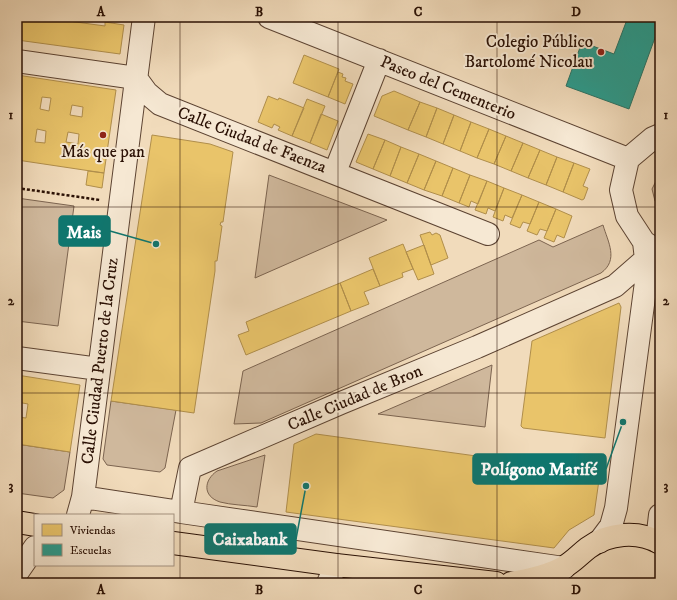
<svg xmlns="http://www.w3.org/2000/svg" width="677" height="600" viewBox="0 0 677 600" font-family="'IM FELL DW Pica',serif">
<rect width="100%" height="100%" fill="#f1dbbb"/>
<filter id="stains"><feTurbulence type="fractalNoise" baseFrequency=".005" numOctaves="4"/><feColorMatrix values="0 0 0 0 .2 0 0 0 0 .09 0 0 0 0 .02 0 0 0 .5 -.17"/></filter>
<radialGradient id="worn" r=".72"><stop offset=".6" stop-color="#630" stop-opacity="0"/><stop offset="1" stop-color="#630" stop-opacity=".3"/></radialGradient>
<!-- green -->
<path fill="#cfb89c" stroke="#7c6450" d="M 660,173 L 660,207 L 655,201 L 652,189 Z
M 269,175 L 387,220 L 255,278 Z
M 17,198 L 74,206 L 58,326 L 17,321 Z
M 603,225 C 608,242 619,260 601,273 L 261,423 L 234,424 L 243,371 L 539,240 L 553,247 Z
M 492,365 L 485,427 L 378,414 Z
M 111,401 L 176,410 L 165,468 L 160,472 L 107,465 L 103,459 Z
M 17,444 L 70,452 L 64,490 L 53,498 L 17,493 Z
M 265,455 L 257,507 C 245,505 231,505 220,502 C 202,496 204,480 217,471 Z"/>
<!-- homes -->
<path fill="#e9c46a" stroke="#b08e4b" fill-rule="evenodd" d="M 17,17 L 39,17 L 105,26 L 105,22 L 124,25 L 120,54 L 17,40 Z
M 304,55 L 339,69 L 328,97 L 293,83 Z
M 338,72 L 343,74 L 342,77 L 346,78 L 345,81 L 353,84 L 345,104 L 328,97 Z
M 17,75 L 116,90 L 104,173 L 17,160 ZM 42,97 L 51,98 L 49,111 L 40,109 ZM 72,105 L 83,107 L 82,117 L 70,115 ZM 37,129 L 46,131 L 45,143 L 35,142 ZM 68,132 L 79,134 L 78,144 L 66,142 Z
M 394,91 L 420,102 L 408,130 L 374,116 L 382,96 Z
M 268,96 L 278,100 L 279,98 L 304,108 L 292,136 L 278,130 L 280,127 L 274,124 L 272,128 L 258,122 Z
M 307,99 L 325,106 L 310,143 L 292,136 Z
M 420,102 L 437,108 L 426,137 L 408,130 Z
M 437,108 L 454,115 L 443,144 L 426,137 Z
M 321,114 L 338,121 L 327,150 L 310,143 Z
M 454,115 L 471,122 L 460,151 L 443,144 Z
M 471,122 L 489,129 L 477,158 L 460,151 Z
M 489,129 L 506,136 L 494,164 L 477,158 Z
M 368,134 L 385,140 L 373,169 L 356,162 Z
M 152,135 L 210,144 L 233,152 L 223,222 L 221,222 L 220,225 L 222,226 L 217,261 L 215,261 L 215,271 L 194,413 L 111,401 Z
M 506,136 L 523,143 L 511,171 L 494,164 Z
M 385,140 L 401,147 L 390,176 L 373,169 Z
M 523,143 L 540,150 L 528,178 L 511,171 Z
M 401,147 L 419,154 L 407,183 L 390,176 Z
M 540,150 L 557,157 L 546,185 L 528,178 Z
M 419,154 L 436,161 L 424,190 L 407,183 Z
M 557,157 L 574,163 L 563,192 L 546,185 Z
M 436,161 L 453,168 L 442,196 L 424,190 Z
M 574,163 L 590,169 L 583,186 L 588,188 L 584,199 L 582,200 L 563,192 Z
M 453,168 L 470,175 L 459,203 L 442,196 Z
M 88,171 L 104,173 L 102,188 L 86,185 Z
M 470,175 L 487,181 L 478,204 L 471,201 L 469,207 L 459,203 Z
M 487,181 L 504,188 L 495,211 L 488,208 L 486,214 L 475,210 Z
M 504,188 L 522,195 L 512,218 L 505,215 L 503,221 L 493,217 Z
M 522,195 L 539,202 L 530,224 L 523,222 L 520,228 L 510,224 Z
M 539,202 L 556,209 L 547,231 L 540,229 L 537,235 L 527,231 Z
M 556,209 L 572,216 L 564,238 L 557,235 L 554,242 L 544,238 Z
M 430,232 L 432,235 L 436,233 L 440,235 L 448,258 L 431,265 L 420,235 Z
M 403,244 L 413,269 L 402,273 L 403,277 L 380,286 L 369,258 Z
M 424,245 L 434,274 L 418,280 L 406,252 Z
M 373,269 L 380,286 L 364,292 L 369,304 L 351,311 L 340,283 Z
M 340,283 L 351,311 L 246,355 L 238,335 L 249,331 L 246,322 Z
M 619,303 L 621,307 L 605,438 L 523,428 L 521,426 L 532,341 Z
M 17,375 L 80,385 L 70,452 L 17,444 L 17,417 L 26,418 L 28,404 L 17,402 Z
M 316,434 L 600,473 L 594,515 L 569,530 L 554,548 L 286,512 L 294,444 Z"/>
<!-- schools -->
<path fill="#2a9d8f" stroke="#2a7365" d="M 628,17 L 660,17 L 660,24 L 629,109 L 566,86 L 582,42 L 614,54 Z"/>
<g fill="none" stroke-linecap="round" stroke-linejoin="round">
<!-- minor casing -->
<g stroke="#5c4332" stroke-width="24">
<path id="minor" d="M 269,17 L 628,159
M 17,61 L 136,78 L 147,93 L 160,104 L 488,234
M 335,172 L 379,60
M 655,249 L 644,242 L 627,216 L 621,190 L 628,159 L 653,138 L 660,135
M 17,358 L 99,369
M 83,497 L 181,512 L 190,468 L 341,403 L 477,347 L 615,286 L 646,259
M 181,512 L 564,568
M 78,515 L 83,497 L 144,17
M 657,541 L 660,515
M 599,542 L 611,526 L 616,508 L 646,282 L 646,259 L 644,242
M 17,573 L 35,547
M 328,583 L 336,565"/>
</g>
<!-- major casing -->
<g stroke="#2a1004" stroke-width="24">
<path id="major" d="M 17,522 L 35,525
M 173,543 L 336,565 L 496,583
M 511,583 C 529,580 548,576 564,567 C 573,562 579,555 588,548 C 608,533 638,530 660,543"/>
</g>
<!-- path -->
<path stroke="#2a1004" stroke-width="2.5" stroke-dasharray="3 2" stroke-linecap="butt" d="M 17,188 L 100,200"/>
<!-- minor -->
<use href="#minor" stroke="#f6e8d3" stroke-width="22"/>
<!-- major -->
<use href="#major" stroke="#f1dbbb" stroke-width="22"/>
</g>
<!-- grid -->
<path fill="none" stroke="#2a1004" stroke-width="1" stroke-opacity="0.55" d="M 180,17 L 180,583M 338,17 L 338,583M 497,17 L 497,583M 17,207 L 660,207M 17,393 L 660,393"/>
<!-- markers -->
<g fill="#8f2418" stroke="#f6e8d3" stroke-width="1.5">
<circle cx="601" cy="52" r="4"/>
<circle cx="103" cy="135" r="4"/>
</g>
<g text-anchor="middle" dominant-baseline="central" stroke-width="4" stroke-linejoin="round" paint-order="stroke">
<!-- poi labels -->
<g font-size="17" fill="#2a1004" stroke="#f6e8d3" text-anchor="end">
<text x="593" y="42">Colegio Público<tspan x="593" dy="20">Bartolomé Nicolau</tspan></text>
<text x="103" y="152" text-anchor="middle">Más que pan</text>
</g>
<!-- street labels -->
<g font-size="17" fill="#2a1004" stroke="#f6e8d3">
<text transform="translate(448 88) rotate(22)">Paseo del Cementerio</text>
<text transform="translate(252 140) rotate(21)">Calle Ciudad de Faenza</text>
<text transform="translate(100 361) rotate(-83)">Calle Ciudad Puerto de la Cruz</text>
<text transform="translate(355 398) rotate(-23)">Calle Ciudad de Bron</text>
</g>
</g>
<!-- callouts -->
<path fill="none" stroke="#0f766e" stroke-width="1.5" d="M156 244L110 231M623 422L606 469M306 486L296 539"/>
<g fill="#0f766e" stroke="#f6e8d3" stroke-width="1.5">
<circle cx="156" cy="244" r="4"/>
<circle cx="623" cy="422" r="4"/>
<circle cx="306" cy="486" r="4"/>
</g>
<g fill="#0f766e" stroke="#0f766e" stroke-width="1.5">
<rect x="59" y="216" width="51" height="30" rx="4"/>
<rect x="473" y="454" width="133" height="30" rx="4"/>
<rect x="205" y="524" width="91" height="30" rx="4"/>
</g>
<g font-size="18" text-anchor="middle" font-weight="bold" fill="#fff">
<text x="84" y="238">Mais</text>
<text x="539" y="475">Polígono Marifé</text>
<text x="250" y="545">Caixabank</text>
</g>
<!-- margin -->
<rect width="677" height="600" fill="none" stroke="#f1dbbb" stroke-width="44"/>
<!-- legend -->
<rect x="34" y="514" width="140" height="52" fill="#f6e8d3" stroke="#a49280"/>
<rect x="42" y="524" width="20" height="12" fill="#e9c46a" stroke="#a49280"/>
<text x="70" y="534" font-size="12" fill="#2a1004">Viviendas</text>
<rect x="42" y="544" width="20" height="12" fill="#2a9d8f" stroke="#a49280"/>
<text x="70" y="554" font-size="12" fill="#2a1004">Escuelas</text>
<rect x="22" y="22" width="633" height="556" fill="none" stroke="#2a1004" stroke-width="1.5"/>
<g font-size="13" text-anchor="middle" font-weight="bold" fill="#2a1004">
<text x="101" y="16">A</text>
<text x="259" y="16">B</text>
<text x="418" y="16">C</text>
<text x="576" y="16">D</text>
<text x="11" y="119">1</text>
<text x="666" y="119">1</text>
<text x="11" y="305">2</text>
<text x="666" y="305">2</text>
<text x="11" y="490">3</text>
<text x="666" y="490">3</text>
<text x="101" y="594">A</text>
<text x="259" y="594">B</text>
<text x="418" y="594">C</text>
<text x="576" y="594">D</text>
</g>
<rect width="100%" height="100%" filter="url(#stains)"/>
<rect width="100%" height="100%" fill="url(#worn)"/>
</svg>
